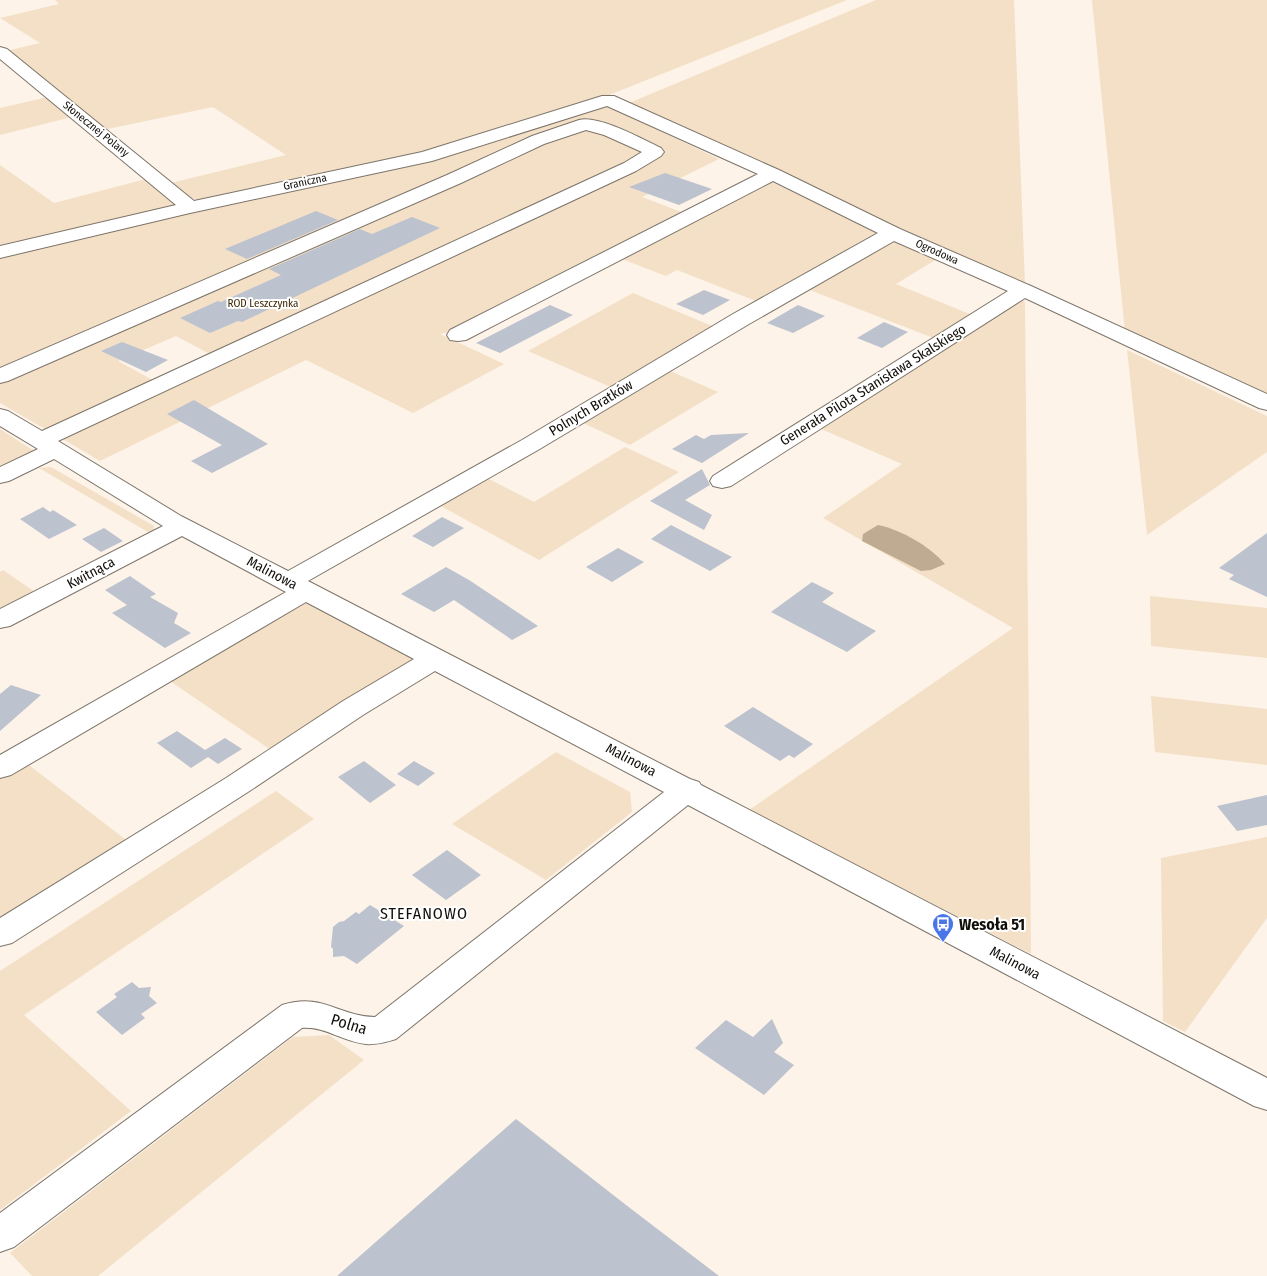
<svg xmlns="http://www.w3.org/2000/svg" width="1267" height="1276" viewBox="0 0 1267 1276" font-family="'Fira Sans Condensed',sans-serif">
<rect width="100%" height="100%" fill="#fdf3e8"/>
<!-- green -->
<path fill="#f3e0c7" d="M 55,0 L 847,0 L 594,101 L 428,153 L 200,200 L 188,197 L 171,183 L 286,155 L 213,107 L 103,130 L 6,51 L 40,43 L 0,18 L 59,4 Z
M 876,0 L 1014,0 L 1025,285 L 629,103 Z
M 1092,0 L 1267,0 L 1267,398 L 1125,332 Z
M 48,97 L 72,117 L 0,135 L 0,108 Z
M 603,104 L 719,159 L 642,197 L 684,213 L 454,331 L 440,334 L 504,364 L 413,413 L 306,360 L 100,461 L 61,438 L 223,361 L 176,336 L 118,361 L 158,383 L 53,431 L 45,429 L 0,403 L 0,254 L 349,176 Z
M 0,165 L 54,203 L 146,179 L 177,202 L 174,206 L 0,251 Z
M 767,180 L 883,234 L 761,303 L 677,270 L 666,276 L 619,258 Z
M 894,239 L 937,259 L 896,284 L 972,315 L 936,339 L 807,289 Z
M 633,293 L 717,328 L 613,388 L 528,351 Z
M 1019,298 L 1025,302 L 1031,954 L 749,810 L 1013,628 L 823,518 L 902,464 L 819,428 Z
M 1127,350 L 1267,416 L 1267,452 L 1147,535 Z
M 668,370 L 718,392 L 630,445 L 579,421 Z
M 0,429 L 34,451 L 0,466 Z
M 625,447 L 679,472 L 539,560 L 437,504 L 485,477 L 534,502 Z
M 51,467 L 154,526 L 153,535 L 39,468 Z
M 3,570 L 38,594 L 0,614 L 0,572 Z
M 1150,596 L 1267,608 L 1267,658 L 1151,646 Z
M 311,603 L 418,662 L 274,752 L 167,679 L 296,605 Z
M 1151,696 L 1267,709 L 1267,765 L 1155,752 Z
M 556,752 L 630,792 L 632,812 L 546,880 L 452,824 Z
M 25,762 L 130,843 L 0,924 L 0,776 Z
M 276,791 L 314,819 L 24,1015 L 131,1111 L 0,1210 L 0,971 Z
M 1267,837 L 1267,918 L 1185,1032 L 1163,1021 L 1161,858 Z
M 329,1035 L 364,1060 L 98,1276 L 32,1276 L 10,1253 L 293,1037 Z"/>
<!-- water -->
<path fill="#bfab91" d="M 878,525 C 902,530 929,546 945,564 L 931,570 L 921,571 L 862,541 L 863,534 Z"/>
<!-- building -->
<path fill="#bcc2ce" d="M 665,173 L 712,189 L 679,205 L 629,187 Z
M 316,211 L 338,220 L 247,259 L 225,249 Z
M 412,217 L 440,228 L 242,322 L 238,321 L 210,333 L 180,318 L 218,301 L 221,302 L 281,275 L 269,269 L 360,229 L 372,234 Z
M 704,290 L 730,300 L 703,315 L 676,304 Z
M 550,305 L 573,315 L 500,353 L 476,343 Z
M 798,305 L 825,316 L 793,333 L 767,323 Z
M 884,322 L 908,332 L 882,348 L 857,338 Z
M 122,342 L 168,360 L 146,372 L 101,351 Z
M 194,400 L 268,444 L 212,473 L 191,461 L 222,445 L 167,414 Z
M 749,433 L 702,463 L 672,449 L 696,435 L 704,439 L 711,435 Z
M 702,469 L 710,485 L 685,500 L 712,515 L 704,530 L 650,501 Z
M 43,507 L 50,512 L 53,510 L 77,525 L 49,539 L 20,519 Z
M 442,517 L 464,528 L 433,547 L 412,536 Z
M 671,525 L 732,557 L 710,571 L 651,539 Z
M 104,528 L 123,541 L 101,552 L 82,539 Z
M 1267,533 L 1267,597 L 1229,579 L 1234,575 L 1219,568 Z
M 618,548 L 644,562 L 612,582 L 586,567 Z
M 446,567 L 469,580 L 538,626 L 512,640 L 454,600 L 434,612 L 401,594 Z
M 130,576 L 156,594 L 150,597 L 178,613 L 174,623 L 191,633 L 165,648 L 112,613 L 127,605 L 105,590 Z
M 812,582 L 834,593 L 822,602 L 876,631 L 847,652 L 771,612 Z
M 11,685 L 41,695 L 0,731 L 0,694 Z
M 753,707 L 774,720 L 813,744 L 794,758 L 789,755 L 780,761 L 724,726 Z
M 177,731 L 205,750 L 225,738 L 242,749 L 218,764 L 208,757 L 191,768 L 157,743 Z
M 364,761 L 396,785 L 370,803 L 338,777 Z
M 414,761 L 435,773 L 418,786 L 397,774 Z
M 1267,795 L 1267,825 L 1237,831 L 1217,806 Z
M 447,850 L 481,875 L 446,900 L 412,875 Z
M 370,905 L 404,926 L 357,964 L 344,956 L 333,957 L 333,949 L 331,947 L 333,927 L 339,922 L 344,921 L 356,912 L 359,914 Z
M 132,982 L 139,988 L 151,987 L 149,996 L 157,1003 L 141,1014 L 145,1018 L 122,1035 L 96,1012 L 117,997 L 114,994 Z
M 772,1019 L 783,1043 L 774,1052 L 794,1065 L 764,1095 L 695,1048 L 726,1020 L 753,1037 Z
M 516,1119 L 626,1205 L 719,1276 L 337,1276 Z"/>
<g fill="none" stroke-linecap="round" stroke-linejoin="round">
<!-- minor casing -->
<g stroke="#7c7469" stroke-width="2">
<path id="minor" d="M 0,47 L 7,49 L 194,201 L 422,152 L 602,96 L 614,96 L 779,170 L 900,229 L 1031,286 L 1267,394 L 1267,410 L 1259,408 L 1025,298 L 731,486 L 722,488 L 713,486 L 710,481 L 713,476 L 1008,291 L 894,241 L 749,324 L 538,450 L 308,581 L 690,779 L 699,782 L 701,785 L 1267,1078 L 1267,1110 L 1254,1106 L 688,805 L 396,1039 C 386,1042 377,1045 366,1044 C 343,1042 325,1026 302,1028 L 14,1247 L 0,1252 L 0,1213 L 282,1005 C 322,992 338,1016 375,1017 L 664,792 L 435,671 L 363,715 L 248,792 L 12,943 L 0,946 L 0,918 L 226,778 L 343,701 L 414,659 L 306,602 L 11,775 L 0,778 L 0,755 L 286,592 L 182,536 L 10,626 L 0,628 L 0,609 L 163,526 L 54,459 L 9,481 L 0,483 L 0,467 L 38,449 L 0,426 L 0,409 L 8,411 L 42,431 L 624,163 L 642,152 L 604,135 L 586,130 L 544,144 L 461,183 L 8,381 L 0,383 L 0,368 L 447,175 L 532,136 L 579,120 C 599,115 642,139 661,148 L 664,152 L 661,156 L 636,171 L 58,441 L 181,516 L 288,571 L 522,440 L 733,314 L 878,233 L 773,181 L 466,340 L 458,341 L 450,340 L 447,335 L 450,330 L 758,174 L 607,106 L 432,161 L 190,213 L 0,258 L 0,246 L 176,205 L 0,59 Z"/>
</g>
<!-- minor -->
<use href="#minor" fill="#fff" fill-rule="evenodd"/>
</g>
<!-- icons -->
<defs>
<g id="bus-pin" transform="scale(1.125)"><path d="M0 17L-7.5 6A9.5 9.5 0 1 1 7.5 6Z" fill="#4976e8" stroke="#fff"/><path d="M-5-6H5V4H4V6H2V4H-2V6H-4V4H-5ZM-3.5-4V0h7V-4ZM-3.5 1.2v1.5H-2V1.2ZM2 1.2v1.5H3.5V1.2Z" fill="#fff"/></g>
</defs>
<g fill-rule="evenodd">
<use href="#bus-pin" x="943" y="924"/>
</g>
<g text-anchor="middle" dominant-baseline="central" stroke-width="4" stroke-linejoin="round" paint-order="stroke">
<!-- far-street labels -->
<g font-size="11" fill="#120f0b" stroke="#fff">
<text transform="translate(96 129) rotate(39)">Słonecznej Polany</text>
<text transform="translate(305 182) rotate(-12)">Graniczna</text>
<text transform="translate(937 252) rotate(24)">Ogrodowa</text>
</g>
<!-- far-park labels -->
<g font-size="11" fill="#3d2703" stroke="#fff">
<text x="263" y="303">ROD Leszczynka</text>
</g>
<!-- street labels -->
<g font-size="14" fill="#120f0b" stroke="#fff">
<text transform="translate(873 385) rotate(-32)">Generała Pilota Stanisława Skalskiego</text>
<text transform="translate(591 408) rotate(-31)">Polnych Bratków</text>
<text transform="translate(91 573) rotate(-28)">Kwitnąca</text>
<text transform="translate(272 573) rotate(28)">Malinowa</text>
<text transform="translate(631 760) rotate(28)">Malinowa</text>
<text transform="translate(1015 963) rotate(28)">Malinowa</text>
</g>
<!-- quarter labels -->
<g font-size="16" letter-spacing="1" fill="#120f0b" stroke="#fff">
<text x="424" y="913">STEFANOWO</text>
</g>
<!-- near-poi labels -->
<g font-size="16" font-weight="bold" fill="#120f0b" stroke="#fff" text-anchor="start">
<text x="959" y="924">Wesoła 51</text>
</g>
<!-- near-street labels -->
<g font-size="16" fill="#120f0b" stroke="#fff">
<text transform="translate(349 1024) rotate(17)">Polna</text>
</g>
</g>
</svg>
